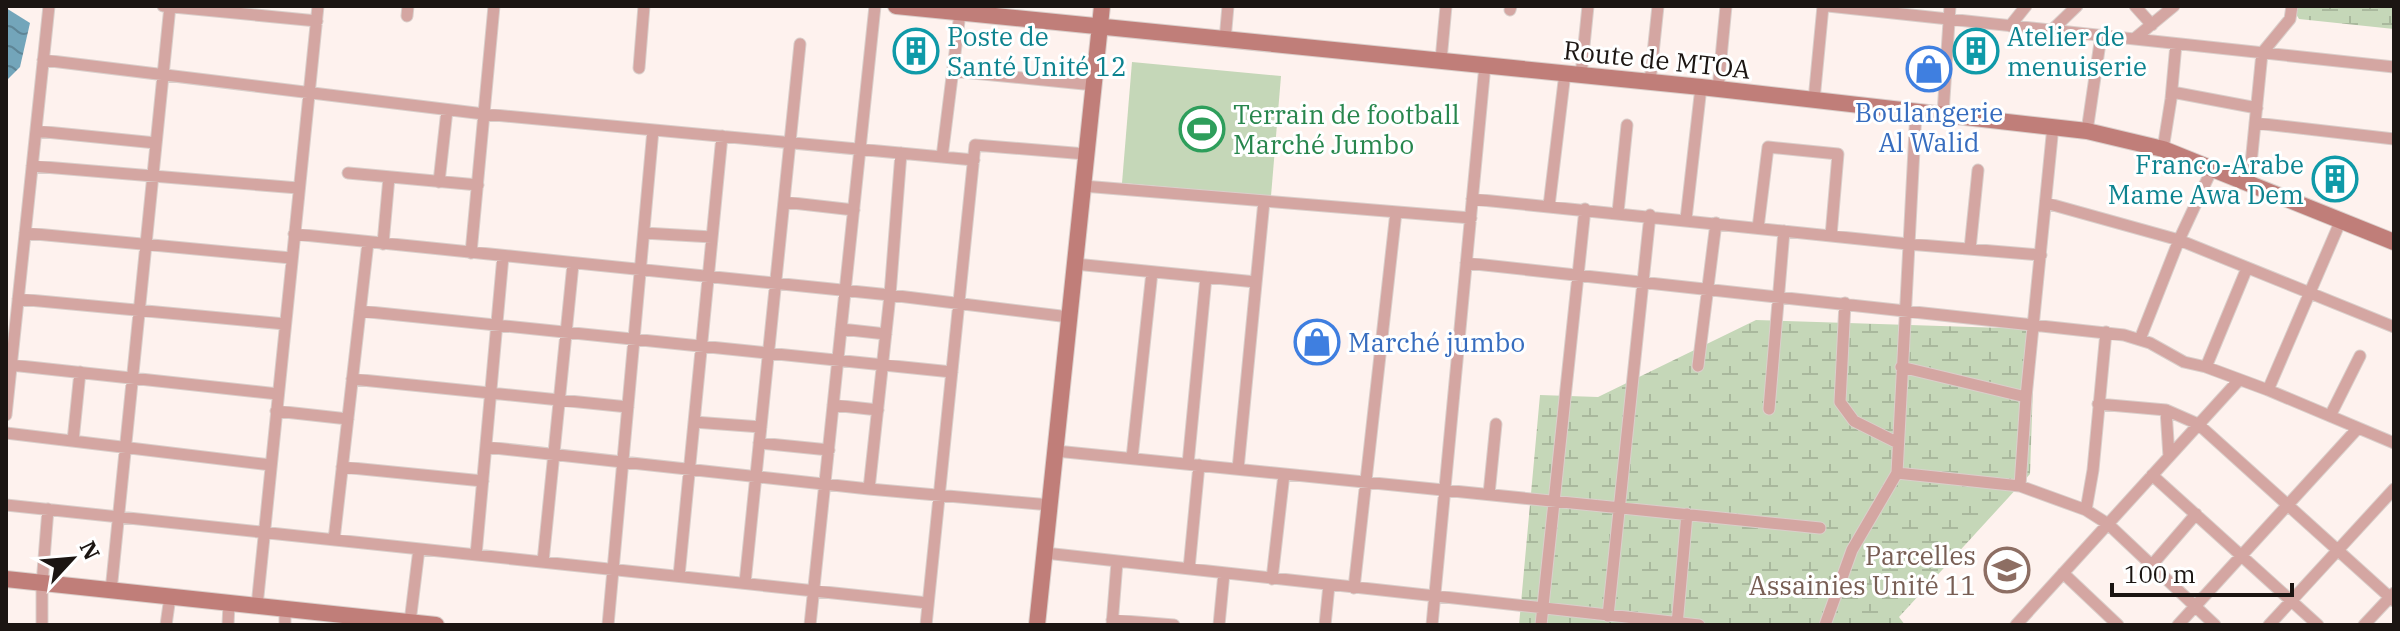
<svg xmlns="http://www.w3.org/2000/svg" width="2400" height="631" viewBox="0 0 2400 631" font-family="'IBM Plex Serif',serif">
<defs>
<pattern id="wetland-marsh" width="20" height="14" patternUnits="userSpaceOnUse" patternTransform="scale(2)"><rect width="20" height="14" fill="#c5d7b8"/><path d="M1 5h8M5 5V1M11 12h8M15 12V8" fill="none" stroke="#a9b89d"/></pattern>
<pattern id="water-waves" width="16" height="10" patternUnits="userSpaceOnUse" patternTransform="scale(2)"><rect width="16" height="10" fill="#73a5ba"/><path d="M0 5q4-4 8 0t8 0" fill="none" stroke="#5e8596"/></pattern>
</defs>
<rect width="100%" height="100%" fill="#fef2ee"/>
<!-- grass -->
<path fill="#c5d7b8" d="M 1132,62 L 1281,76 L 1271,196 L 1122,183 Z"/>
<!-- wetland -->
<path fill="url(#wetland-marsh)" d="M 2291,6 L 2394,6 L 2394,29 L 2299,19 Z
M 1756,320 L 2035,329 L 2030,474 L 1899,617 L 1905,625 L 1519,625 L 1540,395 L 1598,397 Z"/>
<!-- water -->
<path fill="url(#water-waves)" d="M 6,8 L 30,23 L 20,67 L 6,81 Z"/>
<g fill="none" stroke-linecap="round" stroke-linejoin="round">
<!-- street casing -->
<g stroke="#dacfcb" stroke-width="13">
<path id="street" d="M 163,6 L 317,21
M 1828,6 L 2394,67
M 2135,6 L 2152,25
M 1510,10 L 1511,6
M 407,16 L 408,6
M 2010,26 L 2026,6
M 2052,30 L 2077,6
M 2134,39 L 2174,6
M 1225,40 L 1228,6
M 43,60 L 484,114 L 974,160
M 1441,60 L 1446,6
M 639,68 L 644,6
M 952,71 L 1094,85
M 1581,75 L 1588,6
M 1650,82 L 1658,6
M 1718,89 L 1726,6
M 2172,92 L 2257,108
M 1814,100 L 1823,6
M 1916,111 L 1897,473 L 2020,486 L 2086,510
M 1943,114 L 1950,6
M 2255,123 L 2394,139
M 36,131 L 156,143
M 2087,131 L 2101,36
M 2163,149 L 2171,99 L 2176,44
M 942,157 L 960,13
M 32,166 L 298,188
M 348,173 L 478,185
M 439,182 L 447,110
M 2249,184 L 2262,53 L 2290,19 L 2292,6
M 1083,186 L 1471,218
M 1472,199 L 1908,244 L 2041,255
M 784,202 L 854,210
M 2046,203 L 2179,240 L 2394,327
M 1549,206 L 1565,73
M 1618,212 L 1627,125
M 1686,219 L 1701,87
M 1758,228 L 1768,147 L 1838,154 L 1831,236
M 25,233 L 291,258
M 644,233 L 712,237
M 294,234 L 890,295 L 1069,317
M 383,244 L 389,177
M 1970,249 L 1978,170
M 471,253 L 494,6
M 1466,263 L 2124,335 L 2150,343 L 2184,362 L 2206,367 L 2268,390 L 2394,443
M 1075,264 L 1256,282
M 18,299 L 285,324
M 1845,303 L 1840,402 L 1854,421 L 1898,443
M 360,311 L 952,372
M 841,329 L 886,334
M 2106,332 L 2093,470 L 2086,510 L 2108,524 L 2215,625
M 2140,339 L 2179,240 L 2212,169
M 11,365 L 278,394
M 1698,366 L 1716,223
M 1901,367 L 2026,397
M 2206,367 L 2247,268
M 352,379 L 628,407
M 2268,390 L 2341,220
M 2098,404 L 2166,410 L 2198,424 L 2394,601
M 833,405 L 878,410
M 1769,409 L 1784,231
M 2166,410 L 2169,457
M 276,411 L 348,419
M 6,415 L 49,6
M 2330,416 L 2360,356
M 694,422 L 761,427
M 6,433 L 271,465
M 73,441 L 80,372
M 759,443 L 829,450
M 486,447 L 869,489 L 1050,505
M 1056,451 L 1820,528
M 1132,458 L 1152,272
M 1188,464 L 1206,277
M 342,467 L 483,481
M 1238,469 L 1264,201
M 2152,475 L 2318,625
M 2020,486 L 2026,397 L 2053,126
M 869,489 L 890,295 L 901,153
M 1489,494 L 1496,424
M 6,505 L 928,603
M 334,540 L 368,242
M 1045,553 L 1699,625
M 476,555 L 503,256
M 543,562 L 573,264
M 2151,566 L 2196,514
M 1189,569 L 1199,465
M 2063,573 L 2118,625
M 679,576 L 722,136
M 1272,579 L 1284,474
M 745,583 L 800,44
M 1354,588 L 1396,212
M 111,591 L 170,6
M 257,606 L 318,6
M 285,610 L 285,625
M 1608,616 L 1650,215
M 1112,620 L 1174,625
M 410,622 L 419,549
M 42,625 L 42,584 L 48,509
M 166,625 L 170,597
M 228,625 L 229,603
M 608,625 L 653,130
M 810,625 L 875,6
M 926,625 L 975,145 L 1086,154
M 1112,625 L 1117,562
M 1219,625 L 1224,573
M 1325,625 L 1329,585
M 1432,625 L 1485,65
M 1541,625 L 1585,209
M 1677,625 L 1687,514
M 1825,625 L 1852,550 L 1897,473
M 2016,625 L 2239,380
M 2178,625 L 2358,428
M 2269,625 L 2394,489
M 2364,625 L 2394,593"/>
</g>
<!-- secondary casing -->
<g stroke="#dacfcb" stroke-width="18">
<path id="secondary" d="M 896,6 L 1701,87 L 2087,131 L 2163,149 L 2394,242
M 6,579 L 436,625
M 1037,625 L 1102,6"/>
</g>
<!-- street -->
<use href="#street" stroke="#d4a6a2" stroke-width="11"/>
<!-- secondary -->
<use href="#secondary" stroke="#c07e79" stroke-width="16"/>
</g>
<!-- icons -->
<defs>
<g id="building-ring" transform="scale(2.3)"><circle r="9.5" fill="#fff" stroke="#0f9aa8" stroke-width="1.5"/><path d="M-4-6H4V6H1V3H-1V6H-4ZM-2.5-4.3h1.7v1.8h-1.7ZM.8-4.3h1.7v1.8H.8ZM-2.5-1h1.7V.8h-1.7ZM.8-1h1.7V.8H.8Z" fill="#0f9aa8"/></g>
<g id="shop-ring" transform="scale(2.3)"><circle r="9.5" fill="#fff" stroke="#3f7fe0" stroke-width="1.5"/><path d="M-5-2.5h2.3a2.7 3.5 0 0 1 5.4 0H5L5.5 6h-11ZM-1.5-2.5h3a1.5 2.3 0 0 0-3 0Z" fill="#3f7fe0"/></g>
<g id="stadium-ring" transform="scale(2.3)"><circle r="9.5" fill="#fff" stroke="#2e9e5b" stroke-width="1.5"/><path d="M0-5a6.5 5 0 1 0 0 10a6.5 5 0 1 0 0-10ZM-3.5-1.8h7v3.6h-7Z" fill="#2e9e5b"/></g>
<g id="school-ring" transform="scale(2.3)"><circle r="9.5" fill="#fff" stroke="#8d6e63" stroke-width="1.5"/><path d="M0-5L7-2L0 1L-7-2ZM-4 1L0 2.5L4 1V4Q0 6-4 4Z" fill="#8d6e63"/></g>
</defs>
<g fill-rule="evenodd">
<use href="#building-ring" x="916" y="51"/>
<use href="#building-ring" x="1976" y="51"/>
<use href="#shop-ring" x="1929" y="69"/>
<use href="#stadium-ring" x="1202" y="129"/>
<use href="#building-ring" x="2335" y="179"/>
<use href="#shop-ring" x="1317" y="342"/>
<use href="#school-ring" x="2007" y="570"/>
</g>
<g text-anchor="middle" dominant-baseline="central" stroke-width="6" stroke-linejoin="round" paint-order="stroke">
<!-- culture labels -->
<g font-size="26" fill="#0d838f" stroke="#fff" text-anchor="start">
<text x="947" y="36">Poste de<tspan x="947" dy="30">Santé Unité 12</tspan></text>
<text x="2007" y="36">Atelier de<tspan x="2007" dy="30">menuiserie</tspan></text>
<text x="2304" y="164" text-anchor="end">Franco-Arabe<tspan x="2304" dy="30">Mame Awa Dem</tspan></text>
</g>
<!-- street labels -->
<g font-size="26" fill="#1b1512" stroke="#fff">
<text transform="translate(1657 59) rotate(6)">Route de MTOA</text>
</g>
<!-- shop labels -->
<g font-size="26" fill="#366cbe" stroke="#fff">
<text x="1929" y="112">Boulangerie<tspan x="1929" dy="30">Al Walid</tspan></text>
<text x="1348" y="342" text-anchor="start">Marché jumbo</text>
</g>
<!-- leisure labels -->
<g font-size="26" fill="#27864d" stroke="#fff" text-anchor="start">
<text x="1233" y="114">Terrain de football<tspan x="1233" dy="30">Marché Jumbo</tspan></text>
</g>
<!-- education labels -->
<g font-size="26" fill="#785e54" stroke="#fff" text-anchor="end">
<text x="1976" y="555">Parcelles<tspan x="1976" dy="30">Assainies Unité 11</tspan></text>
</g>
</g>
<!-- border -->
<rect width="2400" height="631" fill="none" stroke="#1b1512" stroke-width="16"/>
<!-- north arrow -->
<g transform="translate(72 559) rotate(64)" stroke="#ffffff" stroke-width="6" paint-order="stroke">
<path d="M0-6L14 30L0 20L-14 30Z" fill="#1b1512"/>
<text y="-12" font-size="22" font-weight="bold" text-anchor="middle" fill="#1b1512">N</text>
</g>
<!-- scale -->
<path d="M2112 583v12h180v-12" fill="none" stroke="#1b1512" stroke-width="4"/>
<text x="2124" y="583" font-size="24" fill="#1b1512" stroke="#ffffff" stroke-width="6" paint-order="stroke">100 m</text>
</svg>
